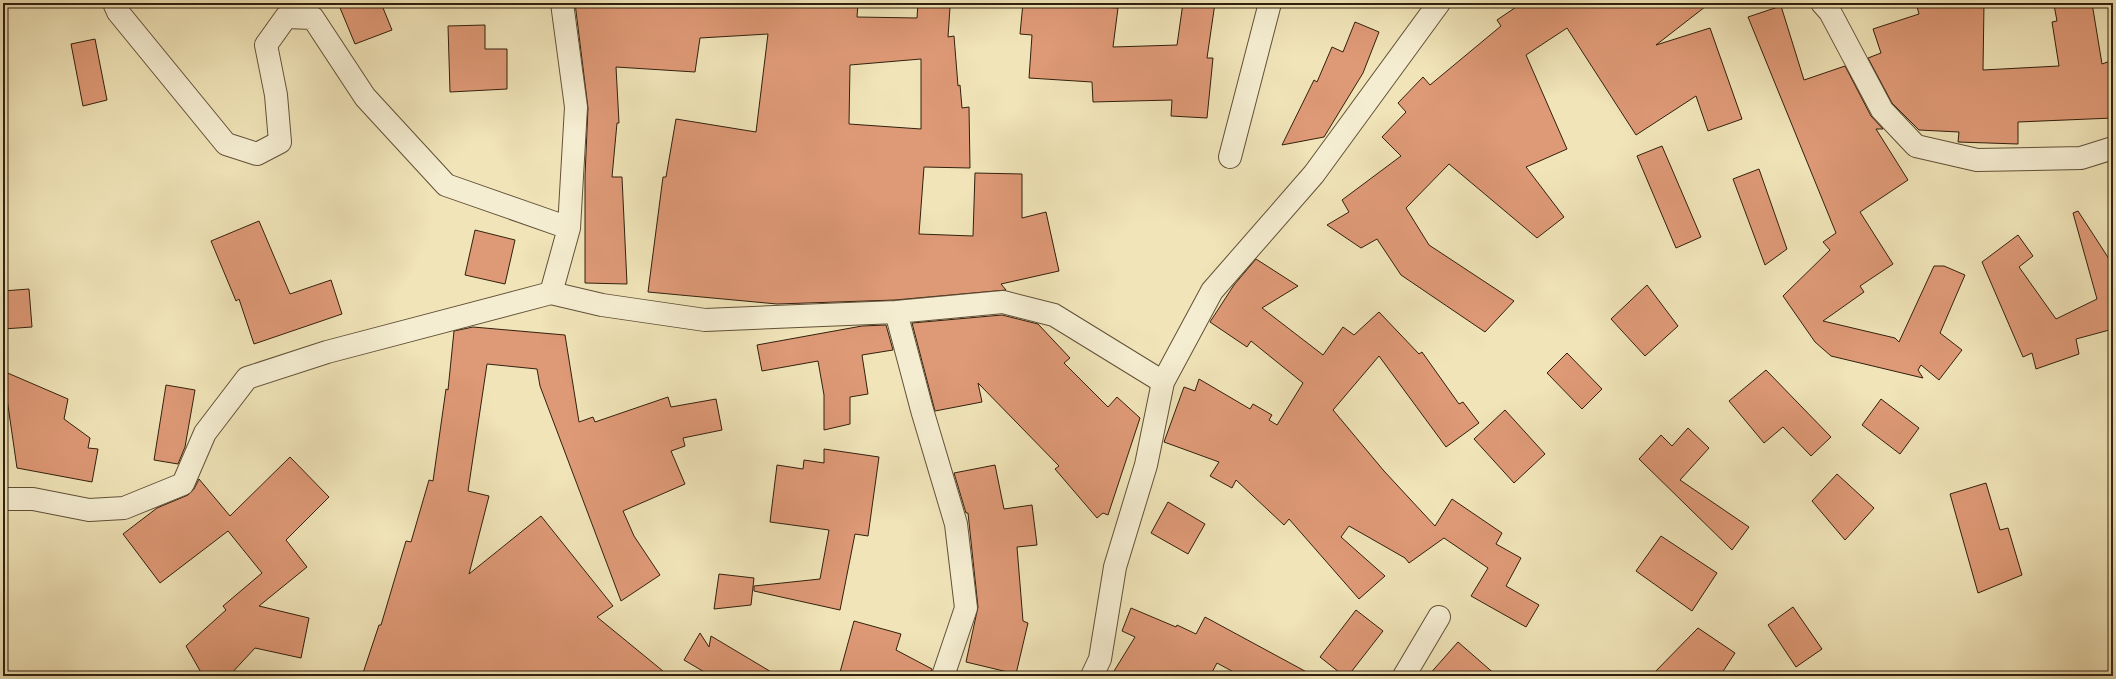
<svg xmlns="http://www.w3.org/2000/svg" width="2116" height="679" viewBox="0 0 2116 679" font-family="'EB Garamond',serif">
<rect width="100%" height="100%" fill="#f0e4b8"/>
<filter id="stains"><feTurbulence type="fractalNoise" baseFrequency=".005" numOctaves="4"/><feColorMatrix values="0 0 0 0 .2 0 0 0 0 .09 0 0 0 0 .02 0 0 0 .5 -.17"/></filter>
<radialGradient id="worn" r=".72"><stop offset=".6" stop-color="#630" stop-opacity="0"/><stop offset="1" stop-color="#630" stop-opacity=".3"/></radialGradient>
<!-- building -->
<path fill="#de9976" stroke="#32200d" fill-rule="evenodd" d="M 338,3 L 381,3 L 392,30 L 355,44 Z
M 575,3 L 780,3 L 780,5 L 858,3 L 857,17 L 917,18 L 918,3 L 950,7 L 948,37 L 954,36 L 958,86 L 960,85 L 962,108 L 969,107 L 970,168 L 924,167 L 919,234 L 973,236 L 975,173 L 1022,174 L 1022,218 L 1046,212 L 1059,271 L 1001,284 L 1006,290 L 895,300 L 777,304 L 648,292 L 663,177 L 666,177 L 676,119 L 756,132 L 768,34 L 700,38 L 695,72 L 616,67 L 619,123 L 617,123 L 612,177 L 622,177 L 627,284 L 585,283 L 585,176 L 588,108 ZM 921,59 L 921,129 L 849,124 L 850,65 Z
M 1023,3 L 1118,8 L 1113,47 L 1177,45 L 1183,3 L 1215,3 L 1207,58 L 1213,58 L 1207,118 L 1171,116 L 1172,100 L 1093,102 L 1092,82 L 1029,78 L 1032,35 L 1020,34 Z
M 1522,3 L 1710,3 L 1656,45 L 1710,28 L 1742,119 L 1708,131 L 1696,96 L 1636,135 L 1567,28 L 1526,55 L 1567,149 L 1526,167 L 1564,217 L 1537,238 L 1449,164 L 1406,208 L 1429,245 L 1514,301 L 1485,332 L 1401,275 L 1377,239 L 1361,248 L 1327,225 L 1349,212 L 1342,200 L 1401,156 L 1382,137 L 1406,112 L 1398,103 L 1423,77 L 1430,85 L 1501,26 L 1497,20 Z
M 1916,3 L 1984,3 L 1983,70 L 2059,66 L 2052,22 L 2057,21 L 2054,5 L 2068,3 L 2092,3 L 2102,64 L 2113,60 L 2113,118 L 2018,122 L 2018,144 L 1958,142 L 1959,132 L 1919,130 L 1892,103 L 1868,58 L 1881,53 L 1873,29 L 1919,14 Z
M 1781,6 L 1804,80 L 1845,66 L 1871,116 L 1883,129 L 1876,129 L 1908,180 L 1860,212 L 1893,264 L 1860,286 L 1864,292 L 1823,321 L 1895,338 L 1899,342 L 1934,266 L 1944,266 L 1965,275 L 1940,333 L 1962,350 L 1939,380 L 1921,365 L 1918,370 L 1923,378 L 1831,356 L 1815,342 L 1783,296 L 1830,250 L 1823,242 L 1836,233 L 1748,17 Z
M 1355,22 L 1379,32 L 1363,73 L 1324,137 L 1282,145 L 1314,80 L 1317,82 L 1332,47 L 1343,52 Z
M 485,25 L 485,49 L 507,49 L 507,89 L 450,92 L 448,26 Z
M 95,39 L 107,100 L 83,106 L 71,44 Z
M 1662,146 L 1701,237 L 1676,248 L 1637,156 Z
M 1759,169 L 1787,249 L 1765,265 L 1733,179 Z
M 2078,211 L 2113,265 L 2113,329 L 2076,339 L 2079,354 L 2036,369 L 2032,353 L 2023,357 L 1982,262 L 2018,235 L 2033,256 L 2019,267 L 2056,319 L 2097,299 L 2073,213 Z
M 259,221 L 290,294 L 331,280 L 342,314 L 254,344 L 239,299 L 236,301 L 211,241 Z
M 475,230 L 515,240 L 505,284 L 465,275 Z
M 1256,259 L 1298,286 L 1262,308 L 1323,355 L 1343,327 L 1354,335 L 1379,312 L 1419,354 L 1422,352 L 1459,404 L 1463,402 L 1479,423 L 1446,447 L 1379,356 L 1333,410 L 1384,471 L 1435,526 L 1452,499 L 1502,533 L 1496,544 L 1521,558 L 1506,586 L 1539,605 L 1526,627 L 1471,596 L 1488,568 L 1444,538 L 1409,563 L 1405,558 L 1349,526 L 1341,537 L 1385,576 L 1359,599 L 1289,519 L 1284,525 L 1236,480 L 1232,488 L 1210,476 L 1219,462 L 1164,442 L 1184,387 L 1195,391 L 1199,379 L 1250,409 L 1253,404 L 1272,415 L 1269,420 L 1277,425 L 1303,383 L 1251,341 L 1247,347 L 1210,322 L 1234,285 Z
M 1647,285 L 1678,326 L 1645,356 L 1611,319 Z
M 29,289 L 32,327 L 3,329 L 3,291 Z
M 1002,315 L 1038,324 L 1070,358 L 1064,363 L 1108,407 L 1117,397 L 1140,418 L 1108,515 L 1103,513 L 1097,518 L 1055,469 L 1059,466 L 978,383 L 982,402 L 935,411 L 912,323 Z
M 886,325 L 893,350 L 862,355 L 868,394 L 850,397 L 850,424 L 824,430 L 824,395 L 818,361 L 762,371 L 757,345 L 862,326 Z
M 473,327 L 565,335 L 579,422 L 593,417 L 595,422 L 668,397 L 671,407 L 716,399 L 722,430 L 683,438 L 685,446 L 671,451 L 685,484 L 623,511 L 634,536 L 660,575 L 621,601 L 540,386 L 537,369 L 487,364 L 468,491 L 489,496 L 469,574 L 541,516 L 613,606 L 597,617 L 669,676 L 362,676 L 379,625 L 381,625 L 406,541 L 411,542 L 429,480 L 433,481 L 446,389 L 448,390 L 454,331 Z
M 1567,353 L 1602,389 L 1582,409 L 1547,373 Z
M 1766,370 L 1831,437 L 1811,456 L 1783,427 L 1764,443 L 1729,401 Z
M 3,371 L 68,399 L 64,419 L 90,438 L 88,448 L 98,449 L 92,482 L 17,468 Z
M 166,385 L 195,390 L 185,447 L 178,464 L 154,460 Z
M 1881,399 L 1919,428 L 1900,454 L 1862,425 Z
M 1505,410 L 1545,454 L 1514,483 L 1474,439 Z
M 1688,428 L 1709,448 L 1680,480 L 1749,527 L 1732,550 L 1639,459 L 1661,435 L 1672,446 Z
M 824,449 L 879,457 L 868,536 L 855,534 L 840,610 L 754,591 L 754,586 L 820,579 L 829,530 L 770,522 L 777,465 L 803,469 L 804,460 L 824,463 Z
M 290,457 L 329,497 L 286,540 L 307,567 L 259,606 L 309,618 L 301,658 L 255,648 L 229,676 L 203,676 L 186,646 L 226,610 L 223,606 L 262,573 L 228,531 L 160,583 L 123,534 L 157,508 L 188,495 L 194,489 L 199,479 L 230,516 Z
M 995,465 L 1004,509 L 1032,505 L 1037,545 L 1017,547 L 1023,621 L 1028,623 L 1016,674 L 966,662 L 978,607 L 968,513 L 966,513 L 954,473 Z
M 1837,474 L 1874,508 L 1845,540 L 1812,501 Z
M 1986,483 L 2000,530 L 2008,528 L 2022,575 L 1978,593 L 1950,494 Z
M 1168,502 L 1205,524 L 1188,554 L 1151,533 Z
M 1661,536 L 1717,573 L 1692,611 L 1636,571 Z
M 719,574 L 754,578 L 751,605 L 714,609 Z
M 1793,607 L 1822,649 L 1796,667 L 1768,625 Z
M 1131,608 L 1176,627 L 1177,625 L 1196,634 L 1205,617 L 1314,676 L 1241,676 L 1217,663 L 1210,676 L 1111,676 L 1135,637 L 1122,631 Z
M 1356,610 L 1383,631 L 1348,676 L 1344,676 L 1320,657 Z
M 854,621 L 901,634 L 896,650 L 932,669 L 931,676 L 839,676 Z
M 1698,628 L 1735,653 L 1720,676 L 1651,676 Z
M 700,633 L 709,647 L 711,636 L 778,676 L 706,676 L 706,673 L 684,660 Z
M 1458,642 L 1497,676 L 1428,676 Z"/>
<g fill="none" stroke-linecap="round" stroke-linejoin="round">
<!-- street casing -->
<g stroke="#625138" stroke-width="24">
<path id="street" d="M 114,3 L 118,12 L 226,144 L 257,154 L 280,142 L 276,95 L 266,45 L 286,17 L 313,18 L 365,97 L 446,185 L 569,228
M 1822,3 L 1830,12 L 1882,110 L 1916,146 L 1977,160 L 2081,158 L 2113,148
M 1230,157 L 1270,3
M 551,293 L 569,228 L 576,107 L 562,3
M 896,312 L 922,410 L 956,524 L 966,608 L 943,676
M 3,499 L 33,499 L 89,510 L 124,508 L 183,484 L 205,433 L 247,378 L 327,352 L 551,293 L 602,305 L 705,320 L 896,312 L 1003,302 L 1054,315 L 1163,382
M 1092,676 L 1100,659 L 1115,567 L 1146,465 L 1163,382 L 1212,291 L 1314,174 L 1439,3
M 1404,676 L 1439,617"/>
</g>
<!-- street -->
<use href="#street" stroke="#f5edd1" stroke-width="22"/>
</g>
<!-- margin -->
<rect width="2116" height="679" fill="none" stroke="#f0e4b8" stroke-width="16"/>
<rect x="4" y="4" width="2108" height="671" fill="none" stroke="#32200d" stroke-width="2"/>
<rect x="8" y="8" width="2100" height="663" fill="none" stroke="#32200d"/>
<rect width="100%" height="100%" filter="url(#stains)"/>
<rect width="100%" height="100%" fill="url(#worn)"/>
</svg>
